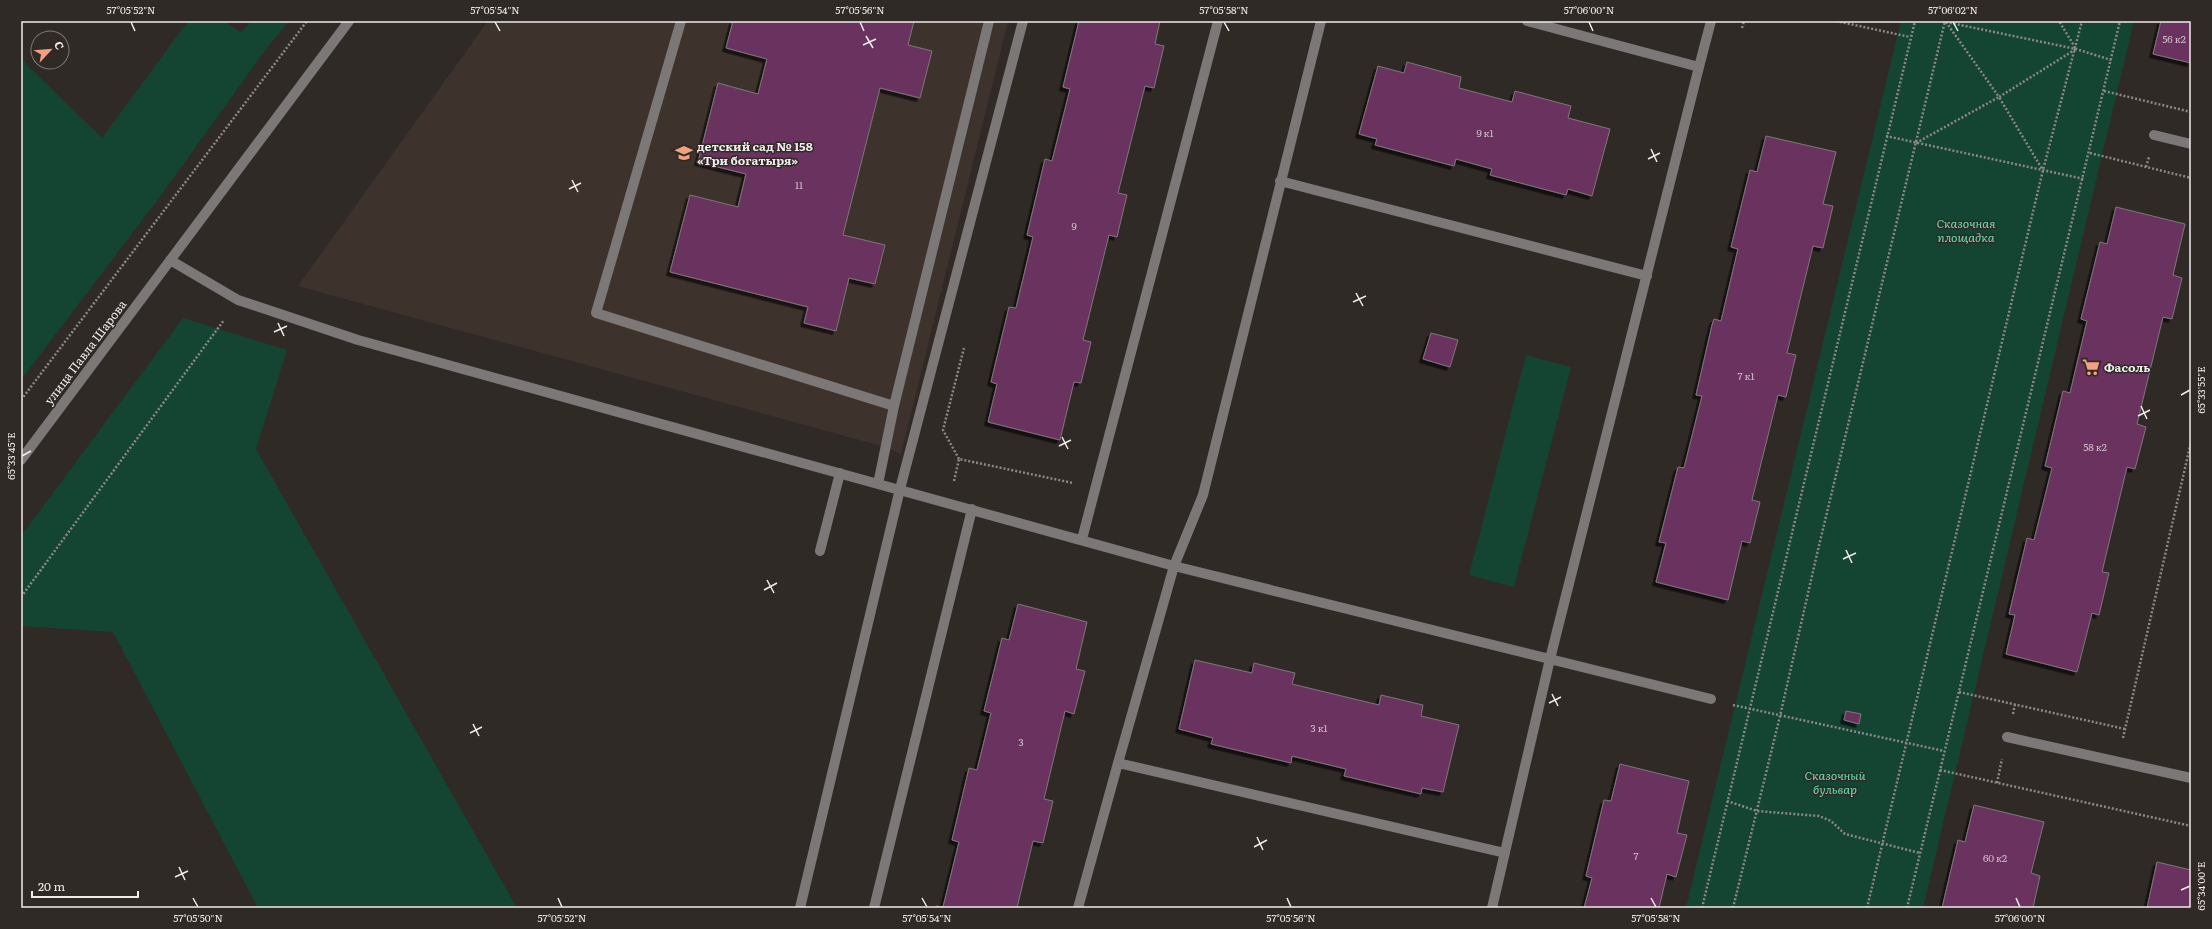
<svg xmlns="http://www.w3.org/2000/svg" width="2212" height="929" viewBox="0 0 2212 929" font-family="Literata,serif">
<defs>
<filter id="shadow"><feDropShadow dx="-3.5" dy="3.5" stdDeviation="0" flood-color="#0009"/></filter>
</defs>
<rect width="100%" height="100%" fill="#302a27"/>
<!-- built -->
<path fill="#3e322d" d="M 488,21 L 1008,21 L 901,454 L 885,447 L 298,286 Z"/>
<!-- green -->
<path fill="#144432" d="M 188,21 L 224,21 L 241,33 L 251,21 L 289,21 L 266,49 L 162,194 L 21,380 L 21,54 L 27,65 L 102,138 Z
M 1901,21 L 2134,21 L 1923,908 L 1686,908 Z
M 183,318 L 287,350 L 256,449 L 517,908 L 258,908 L 113,632 L 21,626 L 21,536 Z
M 1526,355 L 1571,367 L 1514,587 L 1469,575 Z"/>
<!-- building -->
<path fill="#6b325f" stroke="#7d777b" filter="url(#shadow)" d="M 733,21 L 914,21 L 908,45 L 932,51 L 920,98 L 880,88 L 843,235 L 885,245 L 875,284 L 849,278 L 836,331 L 804,323 L 808,307 L 670,272 L 690,195 L 738,207 L 746,174 L 698,162 L 718,83 L 758,94 L 767,59 L 726,48 Z
M 1079,21 L 1160,21 L 1155,44 L 1164,46 L 1154,88 L 1145,86 L 1118,193 L 1127,195 L 1117,237 L 1109,235 L 1083,340 L 1091,342 L 1081,383 L 1074,382 L 1060,440 L 988,422 L 997,384 L 991,382 L 1009,307 L 1016,308 L 1033,237 L 1027,235 L 1045,159 L 1052,161 L 1070,89 L 1063,87 Z
M 2161,21 L 2191,21 L 2191,63 L 2153,54 Z
M 1407,62 L 1461,77 L 1459,88 L 1512,102 L 1515,91 L 1571,106 L 1568,118 L 1610,129 L 1592,196 L 1568,189 L 1566,195 L 1490,175 L 1492,169 L 1456,159 L 1454,166 L 1375,145 L 1377,139 L 1359,134 L 1378,66 L 1404,73 Z
M 1766,136 L 1836,152 L 1823,204 L 1833,206 L 1823,248 L 1813,246 L 1787,353 L 1796,355 L 1786,397 L 1778,395 L 1752,500 L 1760,502 L 1750,543 L 1742,541 L 1728,600 L 1656,582 L 1666,543 L 1659,542 L 1678,467 L 1684,468 L 1702,396 L 1696,395 L 1712,325 L 1714,319 L 1721,321 L 1738,249 L 1731,247 L 1750,170 L 1757,172 Z
M 2116,207 L 2185,224 L 2173,275 L 2182,278 L 2172,319 L 2163,317 L 2137,424 L 2146,427 L 2135,469 L 2127,467 L 2102,572 L 2109,573 L 2099,615 L 2092,613 L 2077,672 L 2006,654 L 2015,615 L 2009,614 L 2027,538 L 2034,540 L 2052,468 L 2045,466 L 2063,391 L 2070,393 L 2087,321 L 2081,319 L 2100,242 L 2107,244 Z
M 1431,333 L 1458,340 L 1450,367 L 1423,359 Z
M 1018,604 L 1087,622 L 1076,669 L 1085,671 L 1074,714 L 1065,711 L 1044,799 L 1053,801 L 1043,843 L 1033,841 L 1017,908 L 935,908 L 936,906 L 943,907 L 959,842 L 952,840 L 969,768 L 977,770 L 991,713 L 984,711 L 1002,638 L 1009,640 Z
M 1195,660 L 1252,673 L 1254,663 L 1274,668 L 1295,673 L 1292,684 L 1379,705 L 1381,695 L 1423,705 L 1421,716 L 1459,725 L 1443,792 L 1422,788 L 1421,794 L 1344,776 L 1346,769 L 1292,756 L 1291,763 L 1211,744 L 1213,738 L 1179,729 Z
M 1846,711 L 1861,714 L 1859,724 L 1844,720 Z
M 1620,764 L 1689,781 L 1677,833 L 1687,835 L 1676,877 L 1667,874 L 1659,908 L 1584,908 L 1592,878 L 1586,876 L 1604,800 L 1611,801 Z
M 1974,805 L 2044,822 L 2031,873 L 2040,876 L 2033,908 L 1942,908 L 1958,840 L 1965,842 Z
M 2157,862 L 2191,870 L 2191,908 L 2147,908 Z"/>
<g fill="none" stroke-linecap="round" stroke-linejoin="round">
<!-- path -->
<path stroke="#8d8886" stroke-width="2.5" stroke-dasharray="2 2" stroke-linecap="butt" d="M 1836,21 L 1910,37
M 1946,22 L 1999,97 L 2076,49 L 2059,21
M 1946,22 L 2076,49 L 2111,60
M 1742,28 L 1744,21
M 2104,91 L 2191,112
M 1886,136 L 2084,179
M 1916,143 L 1999,97 L 2042,169
M 2090,153 L 2191,178
M 2146,167 L 2149,157
M 21,400 L 307,21
M 959,459 L 943,430 L 964,348
M 954,481 L 959,459 L 1073,483
M 21,597 L 224,320
M 1959,692 L 2125,729
M 1733,705 L 1944,751
M 2013,714 L 2015,704
M 2123,738 L 2191,442
M 1940,770 L 2191,826
M 1997,783 L 2002,759
M 1727,801 L 1757,811 L 1819,816 L 1831,821 L 1845,834 L 1920,853
M 1702,908 L 1915,21
M 1733,908 L 1780,716 L 1817,554 L 1945,21
M 1867,908 L 2043,170 L 2082,21
M 1907,908 L 2120,21"/>
<!-- minor -->
<path stroke="#7b7877" stroke-width="10" d="M 681,21 L 596,313 L 894,406 L 989,21
M 1321,21 L 1203,495 L 1174,566 L 1118,763 L 1505,853
M 1699,67 L 1711,21
M 2154,135 L 2191,144
M 1280,181 L 1647,276
M 170,260 L 238,300 L 358,340 L 1174,566 L 1711,699
M 21,460 L 349,21
M 878,484 L 894,406
M 1082,539 L 1218,21
M 820,551 L 840,473
M 2007,737 L 2191,778
M 800,908 L 900,489 L 1023,21
M 874,908 L 972,509
M 1078,908 L 1118,763
M 1492,908 L 1550,659 L 1699,67 L 1527,21"/>
</g>
<!-- ticks -->
<path fill="none" stroke="#f0eceb" stroke-width="1.5" d="M 131,22 L 135,31M 495,22 L 500,31M 860,22 L 864,31M 1224,22 L 1229,31M 1589,22 L 1593,31M 1953,22 L 1958,31M 866,36 L 873,48M 863,45 L 876,39M 1651,149 L 1657,162M 1648,159 L 1660,153M 572,180 L 578,192M 569,189 L 581,183M 1356,293 L 1363,306M 1353,302 L 1366,296M 278,323 L 284,336M 274,332 L 287,326M 2181,395 L 2190,390M 2141,406 L 2147,419M 2138,416 L 2150,410M 1062,437 L 1068,449M 1059,446 L 1071,440M 22,456 L 31,451M 1846,550 L 1852,563M 1843,559 L 1856,553M 767,580 L 774,593M 764,590 L 777,583M 1552,694 L 1558,706M 1549,703 L 1561,697M 473,724 L 479,736M 470,733 L 482,727M 1257,837 L 1263,850M 1254,847 L 1267,840M 179,867 L 185,880M 175,877 L 188,871M 2181,890 L 2190,886M 193,898 L 198,907M 558,898 L 562,907M 922,898 L 927,907M 1287,898 L 1291,907M 1651,898 L 1656,907M 2016,898 L 2020,907"/>
<!-- icons -->
<defs>
<g id="school-bare" transform="scale(1.38)"><path d="M0-5L7-2L0 1L-7-2ZM-4 1L0 2.5L4 1V4Q0 6-4 4Z" fill="#f2a081" stroke="#302a27" stroke-width="2.5" paint-order="stroke"/></g>
<g id="supermarket-bare" transform="scale(1.38)"><path d="M-6-5.5h2.5l.6 2H6L4.5 2H-2.5L-4.4-4H-6ZM-1.5 3.2a1.3 1.3 0 1 0 .1 0ZM3 3.2a1.3 1.3 0 1 0 .1 0Z" fill="#f2a081" stroke="#302a27" stroke-width="2.5" paint-order="stroke"/></g>
</defs>
<g fill-rule="evenodd">
<use href="#school-bare" x="684" y="153"/>
<use href="#supermarket-bare" x="2091" y="367"/>
</g>
<g text-anchor="middle" dominant-baseline="central" stroke-width="3" stroke-linejoin="round" paint-order="stroke">
<!-- number labels -->
<g font-size="10" fill="#cfbec8">
<text x="2174" y="38">56 к2</text>
<text x="1485" y="132">9 к1</text>
<text x="799" y="184">11</text>
<text x="1074" y="225">9</text>
<text x="1746" y="375">7 к1</text>
<text x="2095" y="446">58 к2</text>
<text x="1319" y="727">3 к1</text>
<text x="1021" y="741">3</text>
<text x="1636" y="855">7</text>
<text x="1995" y="857">60 к2</text>
</g>
<!-- poi labels -->
<g font-size="12" font-weight="bold" fill="#f0eceb" stroke="#302a27" text-anchor="start">
<text x="697" y="146">детский сад № 158<tspan x="697" dy="14">«Три богатыря»</tspan></text>
<text x="2104" y="367">Фасоль</text>
</g>
<!-- park labels -->
<g font-size="12" font-style="italic" fill="#66dfae" stroke="#302a27">
<text x="1966" y="223">Сказочная<tspan x="1966" dy="14">площадка</tspan></text>
<text x="1835" y="775">Сказочный<tspan x="1835" dy="14">бульвар</tspan></text>
</g>
<!-- street labels -->
<g font-size="12" fill="#f0eceb" stroke="#302a27">
<text transform="translate(85 352) rotate(-53)">улица Павла Шарова</text>
</g>
</g>
<!-- border -->
<rect width="2212" height="929" fill="none" stroke="#302a27" stroke-width="44"/>
<!-- north arrow -->
<g transform="translate(50 50) rotate(64)"><circle r="19" fill="#302a27" stroke="#7d7875"/>
<path d="M0-3L7 15L0 10L-7 15Z" fill="#f2a081"/>
<text y="-6" font-size="11" font-weight="bold" text-anchor="middle" fill="#f0eceb">С</text>
</g>
<!-- scale -->
<path d="M32 891v6h106v-6" fill="none" stroke="#f0eceb" stroke-width="2"/>
<text x="38" y="891" font-size="12" fill="#f0eceb" stroke="#302a27" stroke-width="3" paint-order="stroke">20 m</text>
<rect x="22" y="22" width="2168" height="885" fill="none" stroke="#f0eceb" stroke-width="1.5"/>
<g font-size="10" text-anchor="middle" fill="#f0eceb">
<text x="131" y="14">57°05'52"N</text>
<text x="495" y="14">57°05'54"N</text>
<text x="860" y="14">57°05'56"N</text>
<text x="1224" y="14">57°05'58"N</text>
<text x="1589" y="14">57°06'00"N</text>
<text x="1953" y="14">57°06'02"N</text>
<text transform="translate(2201 390) rotate(-90)" y="4">65°33'55"E</text>
<text transform="translate(11 456) rotate(-90)" y="4">65°33'45"E</text>
<text transform="translate(2201 886) rotate(-90)" y="4">65°34'00"E</text>
<text x="198" y="922">57°05'50"N</text>
<text x="562" y="922">57°05'52"N</text>
<text x="927" y="922">57°05'54"N</text>
<text x="1291" y="922">57°05'56"N</text>
<text x="1656" y="922">57°05'58"N</text>
<text x="2020" y="922">57°06'00"N</text>
</g>
</svg>
